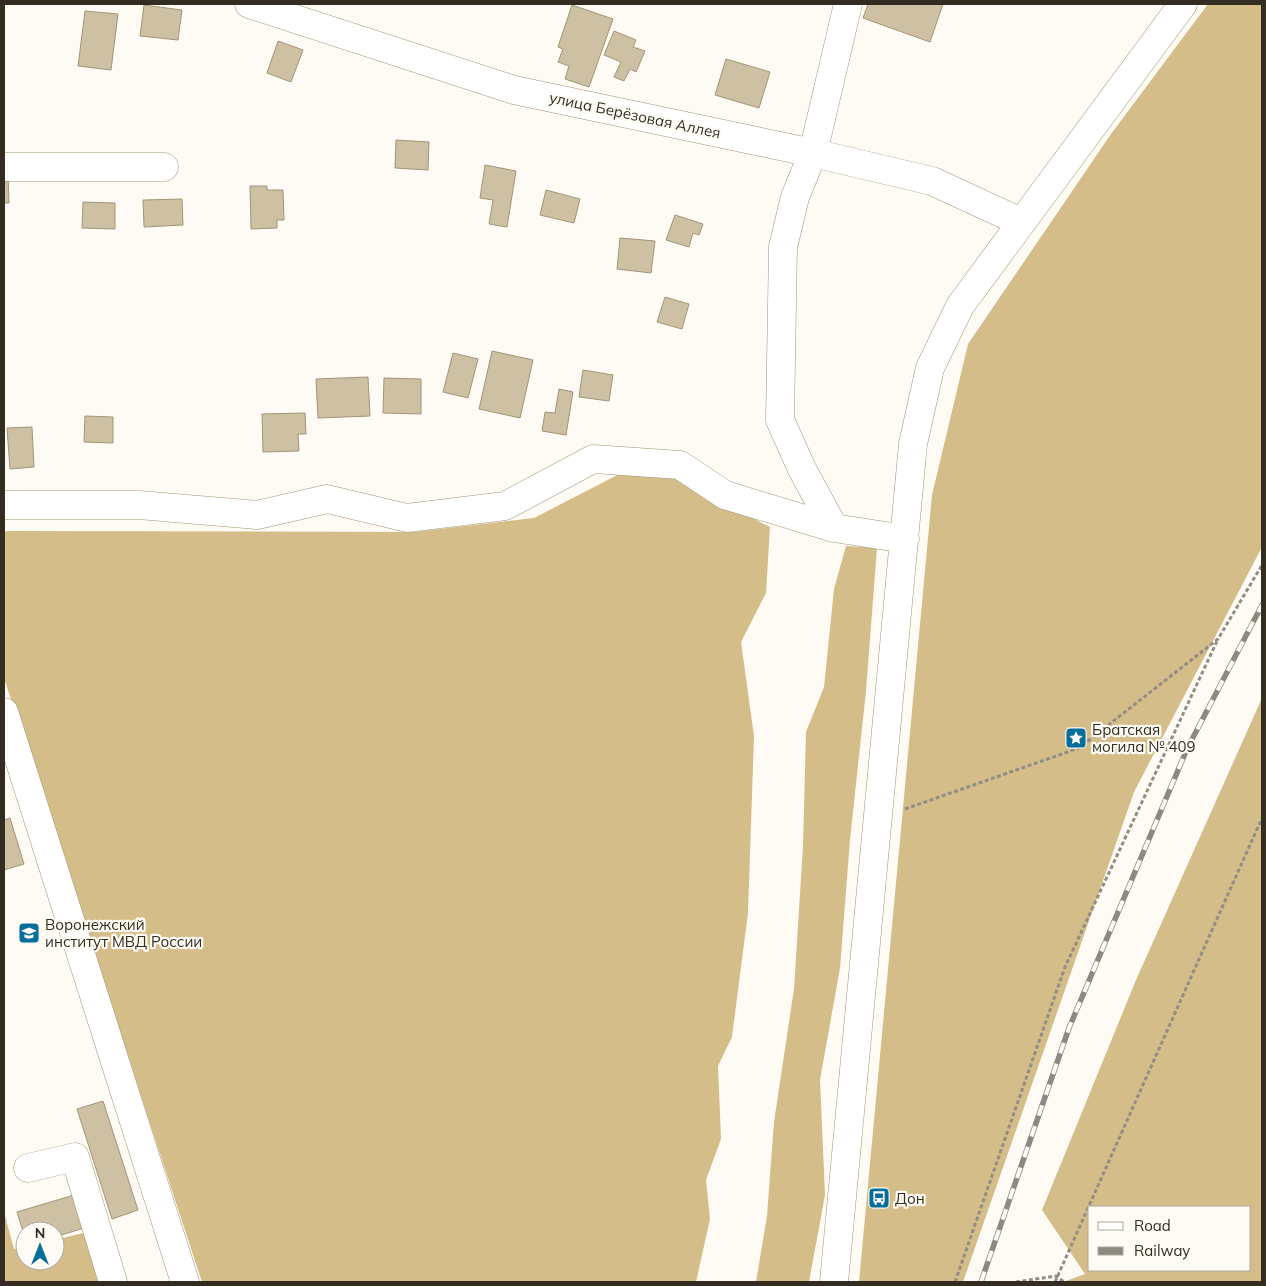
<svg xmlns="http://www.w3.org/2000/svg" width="1266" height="1286" viewBox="0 0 1266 1286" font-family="Mulish,sans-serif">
<rect width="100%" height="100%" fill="#fefbf5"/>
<!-- forest -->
<path fill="#d4bd89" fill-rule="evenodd" d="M 1208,4 L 1262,4 L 1262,547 L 1134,792 L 963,1282 L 859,1282 L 932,495 L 968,344 L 1111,134 Z
M 629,469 L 676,479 L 770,527 L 766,593 L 741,642 L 754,736 L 748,913 L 732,1037 L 718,1066 L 721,1139 L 706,1180 L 710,1219 L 696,1282 L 202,1282 L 4,678 L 4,534 L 6,531 L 414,532 L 534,518 Z
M 846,546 L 877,548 L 866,691 L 850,840 L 840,968 L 820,1080 L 825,1195 L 809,1282 L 756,1282 L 767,1216 L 774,1122 L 794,989 L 803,846 L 806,732 L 824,687 L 834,589 Z
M 1262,698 L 1262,1282 L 1063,1282 L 1085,1274 L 1042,1210 L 1136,980 ZM 1250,1207 L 1250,1270 L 1090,1270 L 1090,1207 Z
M 4,1212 L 14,1249 L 25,1247 L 25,1261 L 55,1261 L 55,1240 L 87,1232 L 102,1282 L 4,1282 Z"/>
<!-- building -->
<path fill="#cec0a2" stroke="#a29477" d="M 868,4 L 943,4 L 930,42 L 863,18 Z
M 144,5 L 182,10 L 178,40 L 140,36 Z
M 572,5 L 613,19 L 589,87 L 565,79 L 569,66 L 558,62 L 563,49 L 558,47 Z
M 85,11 L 118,14 L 111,70 L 78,66 Z
M 614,31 L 636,40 L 633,47 L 645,51 L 636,72 L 630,69 L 624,81 L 614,77 L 621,62 L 604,55 Z
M 278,41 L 303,50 L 291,82 L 267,73 Z
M 726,59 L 770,72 L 759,108 L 715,95 Z
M 396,140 L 429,142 L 428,170 L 395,168 Z
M 485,165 L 516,171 L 507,227 L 489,224 L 493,200 L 480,198 Z
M 4,173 L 8,173 L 9,203 L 4,203 Z
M 250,186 L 267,186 L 267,190 L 283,190 L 284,220 L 277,220 L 277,228 L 251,229 Z
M 546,190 L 580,199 L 574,223 L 540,215 Z
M 182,199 L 183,225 L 144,227 L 143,200 Z
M 83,202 L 115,203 L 115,229 L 82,228 Z
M 675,215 L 703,224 L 699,235 L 693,233 L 689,247 L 666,240 Z
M 620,238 L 655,241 L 651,273 L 617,269 Z
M 665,297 L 689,304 L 682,329 L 657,322 Z
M 492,351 L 533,360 L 520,418 L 479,409 Z
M 453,353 L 478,359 L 468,398 L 443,392 Z
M 583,370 L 613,375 L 609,401 L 579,397 Z
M 368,377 L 370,416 L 318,418 L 316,379 Z
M 384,378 L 421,379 L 421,414 L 383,413 Z
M 559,389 L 573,392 L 566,435 L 542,431 L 545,412 L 555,413 Z
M 305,413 L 306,434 L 298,434 L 299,451 L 263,452 L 262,414 Z
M 85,416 L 113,417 L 113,443 L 84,442 Z
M 32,427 L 34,467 L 10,469 L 7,428 Z
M 10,818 L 24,864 L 4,870 L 4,820 Z
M 103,1101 L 138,1210 L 112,1219 L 77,1109 Z
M 74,1195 L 84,1228 L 55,1237 L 55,1231 L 25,1231 L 25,1238 L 17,1212 Z"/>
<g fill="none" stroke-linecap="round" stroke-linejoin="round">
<!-- minor casing -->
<g stroke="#a29577" stroke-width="29">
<path id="minor" d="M 249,4 L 514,90 L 813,153 L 932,181 L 1021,222
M 848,4 L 813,153 L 795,197 L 783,247 L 780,420 L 802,469 L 834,528 L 905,539
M 4,167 L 164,167
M 4,505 L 139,505 L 257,515 L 327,499 L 407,518 L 505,506 L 593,459 L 680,465 L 725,495 L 834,528
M 4,712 L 185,1282
M 28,1168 L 75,1157 L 113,1282
M 834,1282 L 913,444 L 930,368 L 960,306 L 1183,4"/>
</g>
<!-- path -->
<path stroke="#928e84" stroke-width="3" stroke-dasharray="4 2.5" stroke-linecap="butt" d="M 905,809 L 1079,748 L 1218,639 L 1262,565
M 955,1282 L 1065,967 L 1218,639
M 1016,1282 L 1056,1276 L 1064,1282
M 1055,1282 L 1262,818"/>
<!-- minor -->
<use href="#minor" stroke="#fff" stroke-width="28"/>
<!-- rail casing -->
<g stroke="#8d897f" stroke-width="5.5">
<path id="rail" d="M 981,1282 L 1069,1028 L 1187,749 L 1262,605"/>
</g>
<!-- rail -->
<use href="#rail" stroke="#fefbf5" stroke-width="4" stroke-dasharray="11" stroke-linecap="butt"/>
</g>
<!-- icons -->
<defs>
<g id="sight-square" transform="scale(1.125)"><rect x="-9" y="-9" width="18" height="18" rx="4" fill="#056d9a" stroke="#fefbf5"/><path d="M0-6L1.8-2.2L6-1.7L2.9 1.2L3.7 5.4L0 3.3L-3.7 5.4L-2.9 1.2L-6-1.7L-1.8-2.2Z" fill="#fff"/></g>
<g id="university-square" transform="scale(1.125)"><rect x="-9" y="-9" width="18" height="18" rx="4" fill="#056d9a" stroke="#fefbf5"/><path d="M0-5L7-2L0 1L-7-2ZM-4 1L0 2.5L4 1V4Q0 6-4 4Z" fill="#fff"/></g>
<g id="bus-square" transform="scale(1.125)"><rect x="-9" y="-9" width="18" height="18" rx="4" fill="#056d9a" stroke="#fefbf5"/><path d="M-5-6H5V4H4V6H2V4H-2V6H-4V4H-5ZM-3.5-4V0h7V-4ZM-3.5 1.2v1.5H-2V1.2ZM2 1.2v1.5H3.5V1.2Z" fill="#fff"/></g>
</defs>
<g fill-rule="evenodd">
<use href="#sight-square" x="1076" y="738"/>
<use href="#university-square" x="29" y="933"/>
<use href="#bus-square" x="879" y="1198"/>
</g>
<g text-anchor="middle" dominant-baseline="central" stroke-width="4.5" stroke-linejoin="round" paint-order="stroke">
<!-- street labels -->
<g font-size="15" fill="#322d20" stroke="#fefbf5">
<text transform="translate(635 115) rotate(12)">улица Берёзовая Аллея</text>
</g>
<!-- poi labels -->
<g font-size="15" fill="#322d20" stroke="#fefbf5" text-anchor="start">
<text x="1092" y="729">Братская<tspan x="1092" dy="17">могила № 409</tspan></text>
<text x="45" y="924">Воронежский<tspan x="45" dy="17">институт МВД России</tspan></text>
<text x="895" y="1198">Дон</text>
</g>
</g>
<!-- border -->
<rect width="1266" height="1286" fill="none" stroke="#322d20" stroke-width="10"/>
<!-- legend -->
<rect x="1088" y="1206" width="162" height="65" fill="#fefbf5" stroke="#aca9a0"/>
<rect x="1098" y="1222" width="25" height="8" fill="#ffffff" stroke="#aca9a0"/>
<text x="1134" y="1231" font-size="15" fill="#322d20">Road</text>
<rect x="1098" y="1247" width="25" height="8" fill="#8d897f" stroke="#aca9a0"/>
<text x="1134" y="1256" font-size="15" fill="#322d20">Railway</text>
<!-- north arrow -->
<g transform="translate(40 1246)"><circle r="24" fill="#fefbf5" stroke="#aca9a0"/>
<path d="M0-4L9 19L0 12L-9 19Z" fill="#056d9a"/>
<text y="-8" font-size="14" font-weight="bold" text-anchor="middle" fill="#322d20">N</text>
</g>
</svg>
